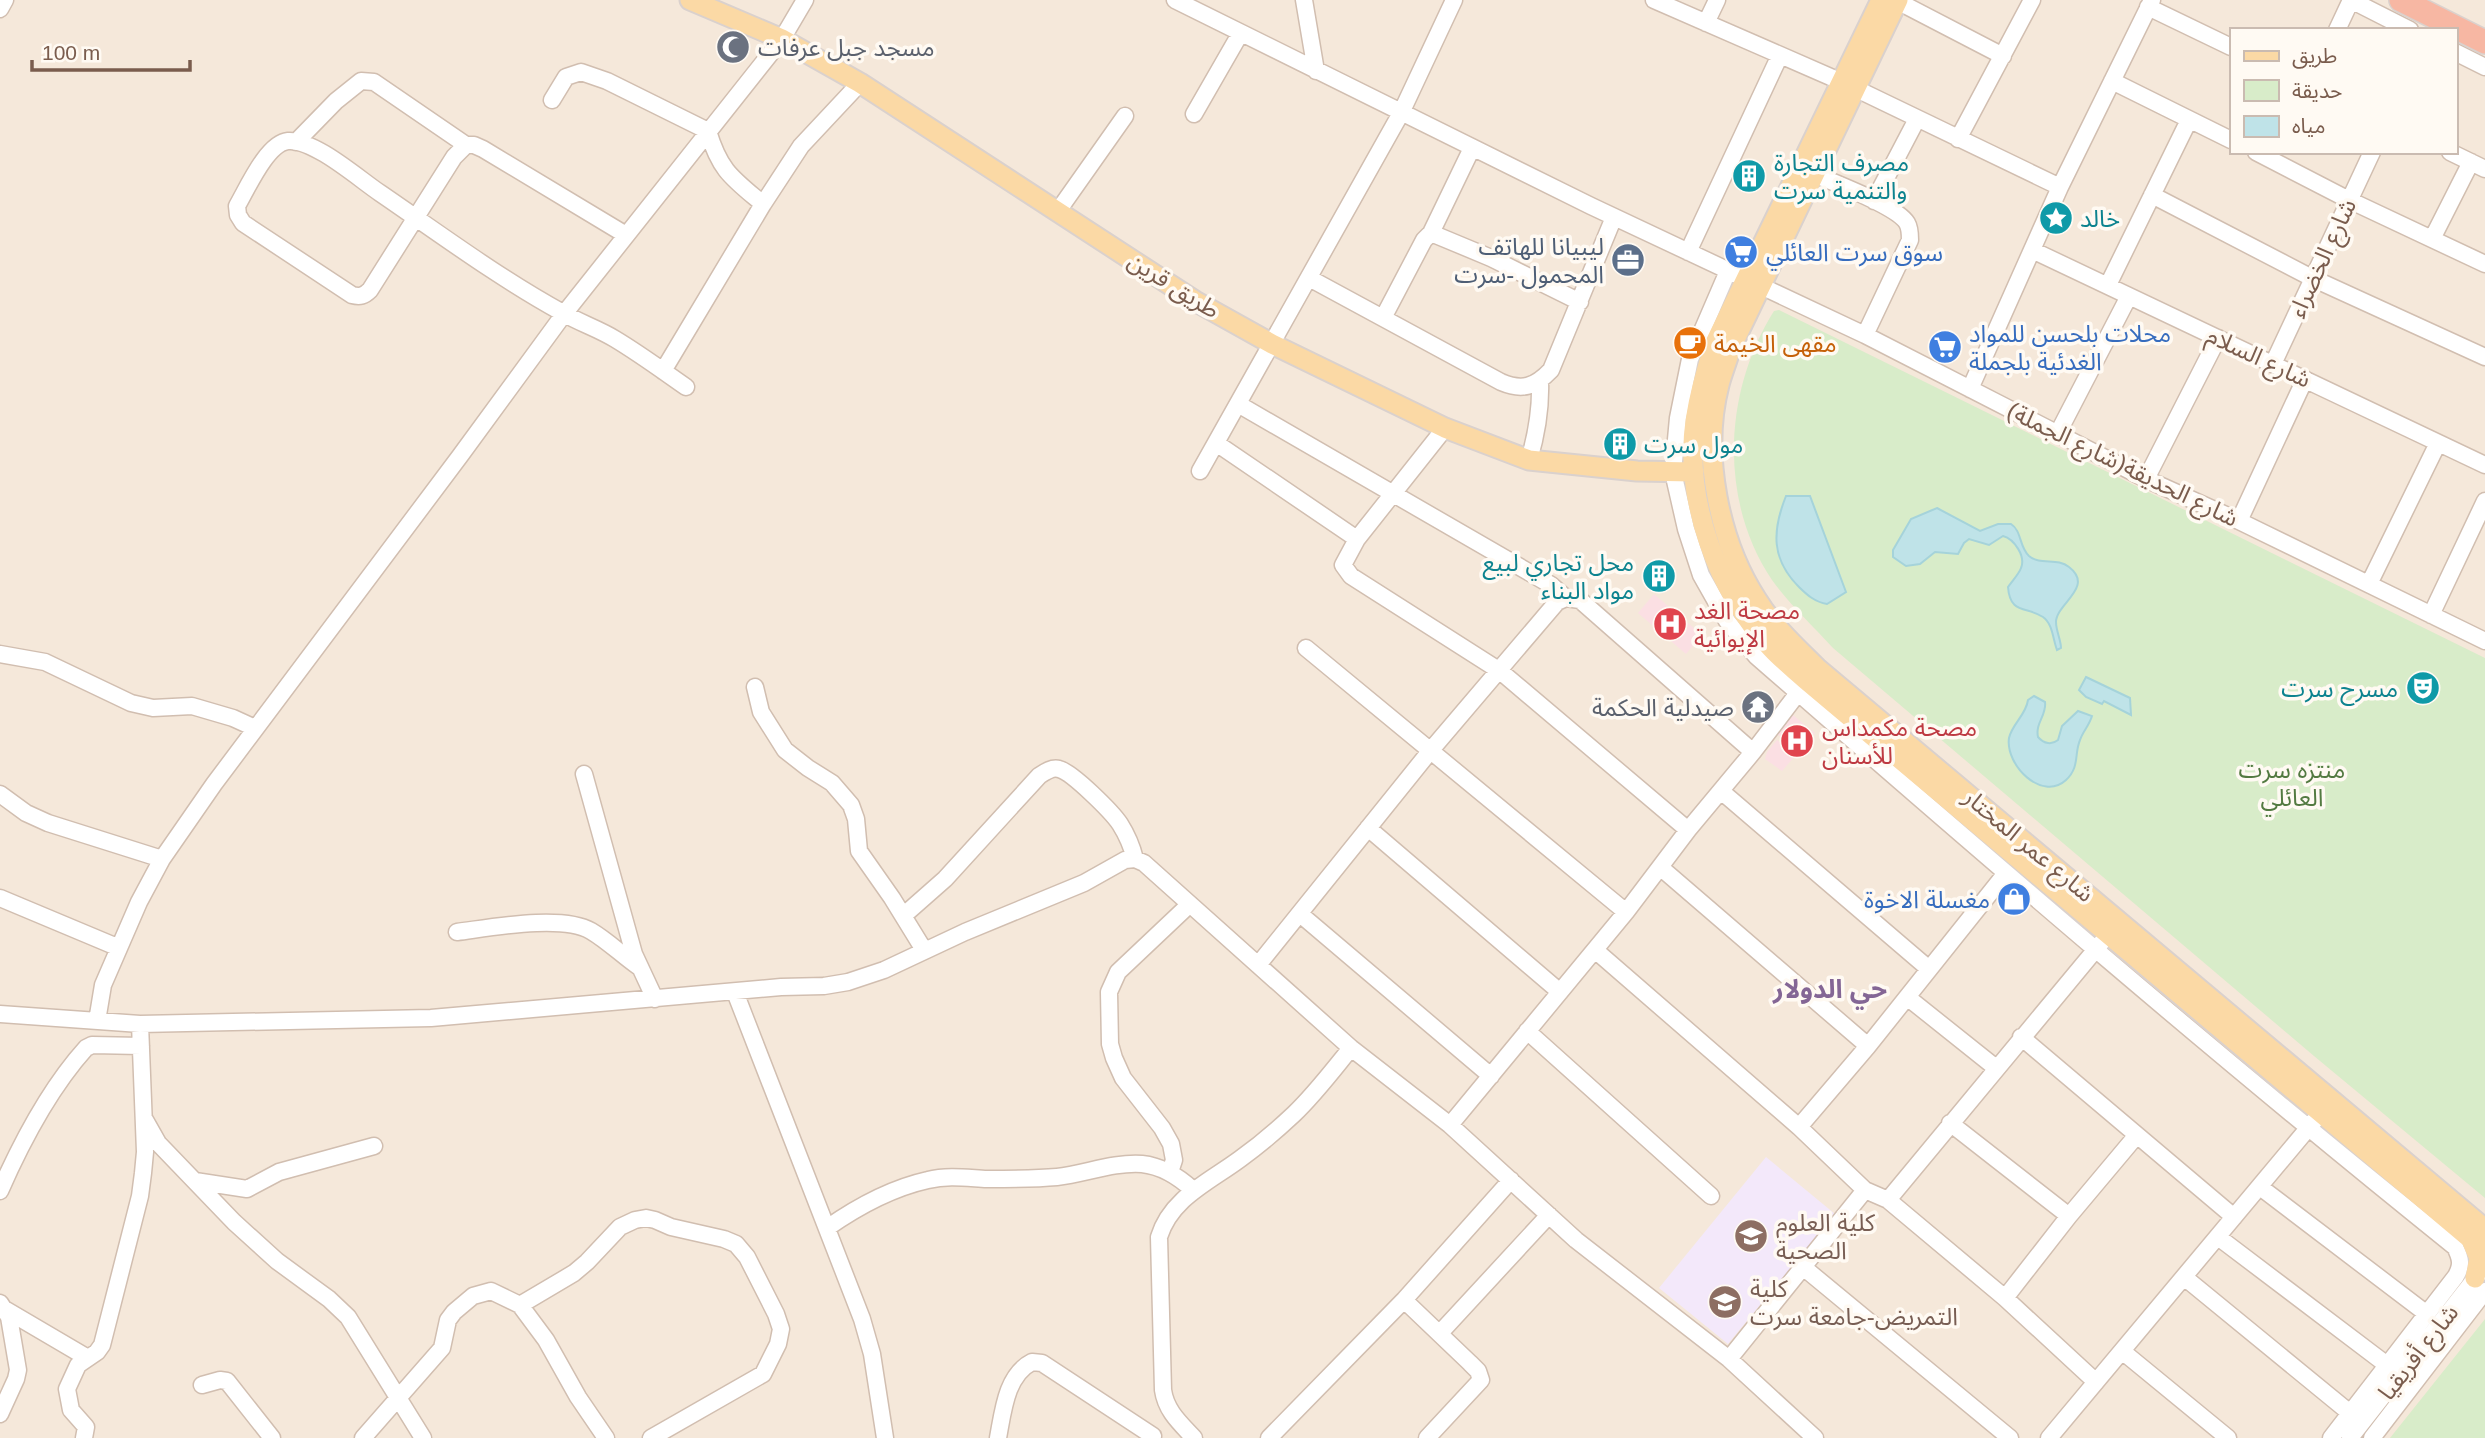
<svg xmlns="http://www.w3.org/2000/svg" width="2485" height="1438" viewBox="0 0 2485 1438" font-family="Helvetica,'Noto Sans Arabic',sans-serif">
<rect width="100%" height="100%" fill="#fdf6ec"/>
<!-- residential -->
<path fill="#f5e8da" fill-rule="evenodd" d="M 0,0 L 2485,0 L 2485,1438 L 0,1438 ZM 2231,30 L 2455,30 L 2455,152 L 2231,152 Z"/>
<!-- education -->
<path fill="#f3e8fa" d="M 1766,1157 L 1835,1214 L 1728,1344 L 1659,1288 Z"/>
<!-- medical -->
<path fill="#fbdfe3" d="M 1654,594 L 1702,635 L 1686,654 L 1638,613 Z
M 1793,715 L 1815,733 L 1782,771 L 1765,759 L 1767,752 L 1777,740 L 1786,747 L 1788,743 L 1777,734 Z"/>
<!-- green -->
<path fill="#d8ecc9" d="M 1779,310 L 2485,658 L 2485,1198 L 2314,1056 L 1833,648 C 1813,626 1789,604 1772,580 C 1718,500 1724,390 1774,311 Z
M 2485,1319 L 2485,1438 L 2390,1438 Z"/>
<!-- water -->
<path fill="#bfe3e8" stroke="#a5d3da" stroke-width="2" d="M 1786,496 L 1810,496 L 1846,592 L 1827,604 C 1815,602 1807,595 1799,587 C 1771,559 1772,531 1786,496 Z
M 1937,508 L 1980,531 L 1998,524 L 2011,524 C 2022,531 2019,547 2029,556 C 2041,566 2057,557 2069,567 C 2095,587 2056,604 2056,622 C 2056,631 2061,640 2061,648 L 2057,650 L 2056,647 C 2053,638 2052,623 2043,617 C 2027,606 2010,615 2008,587 C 2012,581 2019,574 2021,568 C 2026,556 2014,539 2003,536 L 1989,545 L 1969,539 L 1964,543 L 1958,554 L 1935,552 L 1920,564 L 1906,566 L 1893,557 L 1893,550 L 1911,519 Z
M 2086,677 L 2130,698 L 2131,715 L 2104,701 L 2102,704 L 2086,697 L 2079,690 Z
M 2034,696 L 2045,702 C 2047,715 2035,723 2038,737 C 2044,744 2052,745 2058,740 L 2062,726 L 2078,711 L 2092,716 C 2089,726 2083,731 2080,740 C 2074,754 2080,767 2066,780 C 2042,802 2005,765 2009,738 C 2012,724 2026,715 2028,700 Z"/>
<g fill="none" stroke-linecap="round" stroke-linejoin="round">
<!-- minor casing -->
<g stroke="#d1beb0" stroke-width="19">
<path id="minor" d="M 1175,0 L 1591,206 L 1865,335 L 2146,479 L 2239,521 L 2485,641
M 1304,0 L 1316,71
M 1654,0 L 1842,82 L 2060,187
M 2351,0 L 2410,30
M 1897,1 L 2003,56
M 2148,7 L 2231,47
M 0,9 L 5,0
M 1706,23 L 1717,0
M 2337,30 L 2351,0
M 2455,52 L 2485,67
M 2112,81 L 2231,140
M 552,100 L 566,77 L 581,72 L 607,81 L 708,131 C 720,171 732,178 763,204
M 1194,114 L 1240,34
M 1958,139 L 2032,0
M 296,142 L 336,101 L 361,81 L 374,82 L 466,145
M 2256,152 L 2349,200 L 2485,264
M 2450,152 L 2485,169
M 1814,174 C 1834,183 1897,206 1907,223 C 1910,228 1910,234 1910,240 L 1865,335
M 2152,195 L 2312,278 L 2485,357
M 1874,201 L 1917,119
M 1058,211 L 1125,116
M 1431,233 L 1472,148
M 626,235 L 483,149 L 474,145 L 466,145 L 454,157 L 370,290 C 364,296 360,297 352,295 L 243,223 L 238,215 L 237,206 C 247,189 267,143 288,141 C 314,139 359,179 380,193 C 440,234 499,278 563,313 C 580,323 599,329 615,339 C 640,354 663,371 686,387
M 2432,239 L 2471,162
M 2032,250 L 2485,465
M 1688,252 L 1780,55
M 1728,271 L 1690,359 L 1678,418 L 1673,472 L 1686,529 L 1701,575 L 1727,621 L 1756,656 C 1986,857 2217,1056 2455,1247 C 2461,1259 2462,1265 2456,1276 L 2331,1438
M 1309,278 L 1501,382 C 1522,391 1535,387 1551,370 L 1614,217
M 2108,285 L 2189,120
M 1383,318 L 1424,240 L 1431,233 L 1491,258 L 1580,302
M 2273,364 L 2372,152
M 663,371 L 763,204 L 801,146 L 860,83
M 1970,389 L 2060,187 L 2152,0
M 1238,404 L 1551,585 L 1566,598
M 1445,428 L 1357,539 L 1343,565 L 1351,576 L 1500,671 L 1688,830
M 2058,433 L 2129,296
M 1216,443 L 1357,539
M 1529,460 C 1537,433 1541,409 1540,381
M 1200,471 L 1401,113 L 1454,0
M 2146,479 L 2218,338
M 2239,521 L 2305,379
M 2369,584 L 2438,443
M 2431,615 L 2485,501
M 1306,648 L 1626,912
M 0,654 L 45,662 L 131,703 L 153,708 L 192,706 L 233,718 L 255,728
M 755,687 L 761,712 L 785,750 L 808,768 L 832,783 L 851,805 L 856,819 L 859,851 L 892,898 L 924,950
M 584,774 L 634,954 L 655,999
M 1721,791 L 1929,969
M 0,794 L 26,813 L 48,823 L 162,859
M 1368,828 L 1560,992
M 1660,867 L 1868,1046
M 0,898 L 117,947
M 1300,914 L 1491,1076
M 903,916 L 945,879 L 1039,776 C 1045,772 1052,767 1059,769 C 1072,772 1112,812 1120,824 C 1127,835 1132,847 1135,859
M 457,932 C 489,928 562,914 591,931 C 608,941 623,956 639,967
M 1595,950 L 1799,1127 L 1865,1190 L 1888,1200 L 2005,1298 L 2096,1382
M 1258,965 L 1431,750 L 1557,602 L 1566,598 L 1580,600 L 1753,752
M 735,992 L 862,1319 L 872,1354 L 885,1438
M 1907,997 L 1996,1068
M 0,1014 L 140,1024 L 431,1018 L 781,987 L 824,986 L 848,982 L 884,970 L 965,932 L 1084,883 L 1125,860 L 1135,859 L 1144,863 L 1351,1048 L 1450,1125 L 1576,1240 L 1729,1359 L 1815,1438
M 97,1021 L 103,985 L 139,902 L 162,859 L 214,784 L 460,456 L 564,314 L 782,39 L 805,0
M 1527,1031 L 1711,1196
M 2021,1037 L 2234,1217
M 145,1120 L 158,1143 L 234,1222 L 277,1261 L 329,1299 L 348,1317 L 423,1438
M 1950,1123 L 2069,1216
M 1450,1125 L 1626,912 L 1688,830 L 1753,752 L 1798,693
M 1799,1127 L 1868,1046 L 2006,873
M 1170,1172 L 1174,1160 L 1171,1144 L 1162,1128 L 1123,1078 L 1114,1058 L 1110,1044 L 1109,992 L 1118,972 L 1190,904
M 195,1181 L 247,1189 L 279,1172 L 374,1146
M 2260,1187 L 2427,1314
M 0,1191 C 22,1141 49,1089 86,1048 L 92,1045 L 141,1046
M 1888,1200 L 2101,943
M 827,1228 C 857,1207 892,1188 928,1180 C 948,1175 967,1178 987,1179 C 1010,1179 1034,1179 1057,1177 C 1085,1174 1113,1162 1142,1164 C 1161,1166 1179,1177 1193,1190
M 2218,1237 L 2387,1365
M 1803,1267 L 2010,1438
M 2184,1277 L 2350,1413
M 2005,1298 L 2069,1216 L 2137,1135
M 1404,1300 L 1470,1363 L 1478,1371 L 1481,1380 L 1427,1438
M 0,1303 L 9,1317 L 18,1370 L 16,1379 L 0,1414
M 520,1305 L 574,1273 L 587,1262 L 620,1227 L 635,1220 L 646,1218 L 655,1220 L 671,1227 L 724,1239 L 736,1244 L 747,1257 L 776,1314 L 781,1329 L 778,1344 L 763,1374 L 651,1438
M 6,1310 L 86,1357
M 1440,1333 L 1549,1215
M 2122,1351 L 2228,1438
M 1729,1359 L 1865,1190
M 202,1385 L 220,1380 L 227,1381 L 272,1438
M 84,1438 L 86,1427 L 71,1410 L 67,1389 L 78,1365 L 97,1352 L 102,1345 L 140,1196 L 143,1173 L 145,1152 L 140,1024
M 363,1438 L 442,1348 L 448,1320 L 454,1312 L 473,1296 L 491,1291 L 520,1305 L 546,1340 L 578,1397 L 606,1438
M 998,1438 C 1003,1412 1006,1375 1032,1362 L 1042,1363 L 1153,1436
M 1194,1438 C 1180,1423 1166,1411 1163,1390 L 1159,1237 C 1171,1198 1209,1182 1240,1159 C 1258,1146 1277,1130 1294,1114 C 1315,1094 1333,1070 1351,1048
M 1269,1438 L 1404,1300 L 1511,1180
M 2049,1438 L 2315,1120
M 2350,1438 L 2481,1271
M 2372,1438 L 2485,1291"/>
</g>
<!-- major casing -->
<g stroke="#dad1cd" stroke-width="23">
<path id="major" d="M 690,0 L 782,39 L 860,83 L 1195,301 L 1272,344 L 1445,428 L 1529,460 L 1637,471 L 1694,472
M 1881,0 L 1715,343 C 1706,369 1699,394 1695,421 C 1684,500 1717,590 1771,648 C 1782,660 1795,670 1807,681 L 2485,1251
M 1898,0 L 1730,350 C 1727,362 1722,373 1719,385 C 1701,454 1719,542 1757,600 C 1773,626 1796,647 1817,668 L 2485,1229
M 2471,1240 L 2479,1258 L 2475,1278"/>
</g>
<!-- highway casing -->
<g stroke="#dad1cd" stroke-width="26">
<path id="highway" d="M 2401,0 L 2485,42"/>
</g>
<!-- minor -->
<use href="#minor" stroke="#fff" stroke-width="16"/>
<!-- major -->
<use href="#major" stroke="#fbd9a5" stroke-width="19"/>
<!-- highway -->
<use href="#highway" stroke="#f7b7a3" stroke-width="23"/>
</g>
<!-- icons -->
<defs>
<g id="mosque-disc" transform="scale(1.75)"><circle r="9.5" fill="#6b7280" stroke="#fffaf3"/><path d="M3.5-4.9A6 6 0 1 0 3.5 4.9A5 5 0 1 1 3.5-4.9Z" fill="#fff"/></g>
<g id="building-disc" transform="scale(1.75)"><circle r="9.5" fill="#0f9aa8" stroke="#fffaf3"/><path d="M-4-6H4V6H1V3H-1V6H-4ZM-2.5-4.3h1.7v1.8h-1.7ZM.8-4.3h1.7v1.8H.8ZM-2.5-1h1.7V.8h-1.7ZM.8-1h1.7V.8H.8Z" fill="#fff"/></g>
<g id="sight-disc" transform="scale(1.75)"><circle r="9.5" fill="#0f9aa8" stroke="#fffaf3"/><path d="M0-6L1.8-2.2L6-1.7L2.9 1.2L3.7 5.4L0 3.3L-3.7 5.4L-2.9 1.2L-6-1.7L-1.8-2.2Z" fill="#fff"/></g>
<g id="supermarket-disc" transform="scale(1.75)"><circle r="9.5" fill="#3f7fe0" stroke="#fffaf3"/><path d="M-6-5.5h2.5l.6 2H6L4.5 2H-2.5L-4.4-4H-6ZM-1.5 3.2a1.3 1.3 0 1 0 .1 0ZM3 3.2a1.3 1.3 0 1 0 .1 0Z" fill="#fff"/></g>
<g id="office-disc" transform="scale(1.75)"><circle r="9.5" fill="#5c6f8a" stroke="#fffaf3"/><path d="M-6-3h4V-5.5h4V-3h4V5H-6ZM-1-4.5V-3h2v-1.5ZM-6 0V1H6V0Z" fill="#fff"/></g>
<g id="cafe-disc" transform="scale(1.75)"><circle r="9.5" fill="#e8710a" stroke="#fffaf3"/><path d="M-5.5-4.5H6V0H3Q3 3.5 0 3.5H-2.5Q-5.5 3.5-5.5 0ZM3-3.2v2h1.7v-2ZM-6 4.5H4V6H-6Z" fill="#fff"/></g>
<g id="hospital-disc" transform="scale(1.75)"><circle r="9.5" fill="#e0444e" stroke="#fffaf3"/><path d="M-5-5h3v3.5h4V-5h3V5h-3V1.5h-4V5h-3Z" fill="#fff"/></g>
<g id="theatre-disc" transform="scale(1.75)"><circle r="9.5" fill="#0f9aa8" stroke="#fffaf3"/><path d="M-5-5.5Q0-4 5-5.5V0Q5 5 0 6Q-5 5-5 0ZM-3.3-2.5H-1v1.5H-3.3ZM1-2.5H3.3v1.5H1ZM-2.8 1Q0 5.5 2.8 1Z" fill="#fff"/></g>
<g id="temple-disc" transform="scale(1.75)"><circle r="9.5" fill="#6b7280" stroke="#fffaf3"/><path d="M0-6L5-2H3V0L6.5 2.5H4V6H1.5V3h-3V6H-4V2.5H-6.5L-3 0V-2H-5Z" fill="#fff"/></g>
<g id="shop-disc" transform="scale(1.75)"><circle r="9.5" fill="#3f7fe0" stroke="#fffaf3"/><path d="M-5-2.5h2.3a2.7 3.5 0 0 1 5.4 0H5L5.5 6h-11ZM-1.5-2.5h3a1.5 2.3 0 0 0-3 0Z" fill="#fff"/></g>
<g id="university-disc" transform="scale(1.75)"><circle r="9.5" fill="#8d6e63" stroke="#fffaf3"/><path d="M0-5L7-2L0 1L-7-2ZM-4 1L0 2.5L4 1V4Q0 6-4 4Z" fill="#fff"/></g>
</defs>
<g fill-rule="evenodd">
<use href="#mosque-disc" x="733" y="47"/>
<use href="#building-disc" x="1749" y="176"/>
<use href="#sight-disc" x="2056" y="218"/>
<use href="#supermarket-disc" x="1741" y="252"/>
<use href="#office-disc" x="1628" y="260"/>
<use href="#cafe-disc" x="1690" y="343"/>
<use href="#supermarket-disc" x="1945" y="347"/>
<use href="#building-disc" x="1620" y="444"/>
<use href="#building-disc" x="1659" y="576"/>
<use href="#hospital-disc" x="1670" y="624"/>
<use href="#theatre-disc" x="2423" y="688"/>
<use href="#temple-disc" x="1758" y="707"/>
<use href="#hospital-disc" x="1797" y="741"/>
<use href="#shop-disc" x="2014" y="899"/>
<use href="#university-disc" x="1751" y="1236"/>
<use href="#university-disc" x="1725" y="1302"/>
</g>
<g text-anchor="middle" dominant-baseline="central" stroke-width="7" stroke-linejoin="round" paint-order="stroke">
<!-- worship labels -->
<g font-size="24" fill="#5b616d" stroke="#fffaf3" text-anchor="start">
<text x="758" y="47">مسجد جبل عرفات</text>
<text x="1734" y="707" text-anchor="end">صيدلية الحكمة</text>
</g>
<!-- culture labels -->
<g font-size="24" fill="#0d838f" stroke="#fffaf3" text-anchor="start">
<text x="1774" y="162">مصرف التجارة<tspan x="1774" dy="28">والتنمية سرت</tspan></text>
<text x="2080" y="218">خالد</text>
<text x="1644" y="444">مول سرت</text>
<text x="1634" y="562" text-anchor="end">محل تجاري لبيع<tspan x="1634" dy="28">مواد البناء</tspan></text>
<text x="2398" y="688" text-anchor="end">مسرح سرت</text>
</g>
<!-- service labels -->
<g font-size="24" fill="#4e5e75" stroke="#fffaf3" text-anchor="end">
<text x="1604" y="246">ليبيانا للهاتف<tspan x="1604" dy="28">المحمول -سرت</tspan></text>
</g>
<!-- shop labels -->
<g font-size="24" fill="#366cbe" stroke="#fffaf3" text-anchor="start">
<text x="1766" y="252">سوق سرت العائلي</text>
<text x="1969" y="333">محلات بلحسن للمواد<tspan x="1969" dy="28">الغدئية بلجملة</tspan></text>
<text x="1990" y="899" text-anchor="end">مغسلة الاخوة</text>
</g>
<!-- street labels -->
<g font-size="24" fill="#7a5c4d" stroke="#fffaf3">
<text transform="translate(2322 258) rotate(-65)">شارع الخضراء</text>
<text transform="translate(1174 285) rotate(32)">طريق قرين</text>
<text transform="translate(2259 357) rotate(25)">شارع السلام</text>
<text transform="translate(2123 464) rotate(26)">شارع الحديقة(شارع الجملة)</text>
<text transform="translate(2029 845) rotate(40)">شارع عمر المختار</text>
<text transform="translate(2418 1352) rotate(-52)">شارع أفريقيا</text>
</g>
<!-- food labels -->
<g font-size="24" fill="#c56008" stroke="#fffaf3" text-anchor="start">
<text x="1714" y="343">مقهى الخيمة</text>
</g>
<!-- health labels -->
<g font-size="24" fill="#be3a42" stroke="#fffaf3" text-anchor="start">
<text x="1694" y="610">مصحة الغد<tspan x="1694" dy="28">الإيوائية</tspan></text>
<text x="1822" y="727">مصحة مكمداس<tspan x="1822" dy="28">للأسنان</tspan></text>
</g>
<!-- park labels -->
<g font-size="24" fill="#537a41" stroke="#fffaf3">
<text x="2292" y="769">منتزه سرت<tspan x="2292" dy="28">العائلي</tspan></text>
</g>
<!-- education labels -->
<g font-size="24" fill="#785e54" stroke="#fffaf3" text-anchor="start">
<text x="1776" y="1222">كلية العلوم<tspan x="1776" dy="28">الصحية</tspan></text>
<text x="1750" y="1288">كلية<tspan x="1750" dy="28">التمريض-جامعة سرت</tspan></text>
</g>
<!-- neighbourhood labels -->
<g font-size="26" font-weight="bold" fill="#846695" stroke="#fffaf3">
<text x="1830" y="989">حي الدولار</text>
</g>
</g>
<!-- legend -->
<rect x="2230" y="28" width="228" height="126" fill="#fffaf3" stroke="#cabbb1" stroke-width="2"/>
<rect x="2244" y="51" width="35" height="10" fill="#fbd9a5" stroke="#cabbb1" stroke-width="2"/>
<text x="2292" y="63" font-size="21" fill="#7a5c4d">طريق</text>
<rect x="2244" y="80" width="35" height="21" fill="#d8ecc9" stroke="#cabbb1" stroke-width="2"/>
<text x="2292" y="98" font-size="21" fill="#7a5c4d">حديقة</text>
<rect x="2244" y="116" width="35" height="21" fill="#bfe3e8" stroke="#cabbb1" stroke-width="2"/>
<text x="2292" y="133" font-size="21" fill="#7a5c4d">مياه</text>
<!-- scale -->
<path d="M32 60v10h158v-10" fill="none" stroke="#7a5c4d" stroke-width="3.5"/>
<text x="42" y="60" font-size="21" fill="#7a5c4d" stroke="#fffaf3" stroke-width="5" paint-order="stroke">100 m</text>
</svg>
